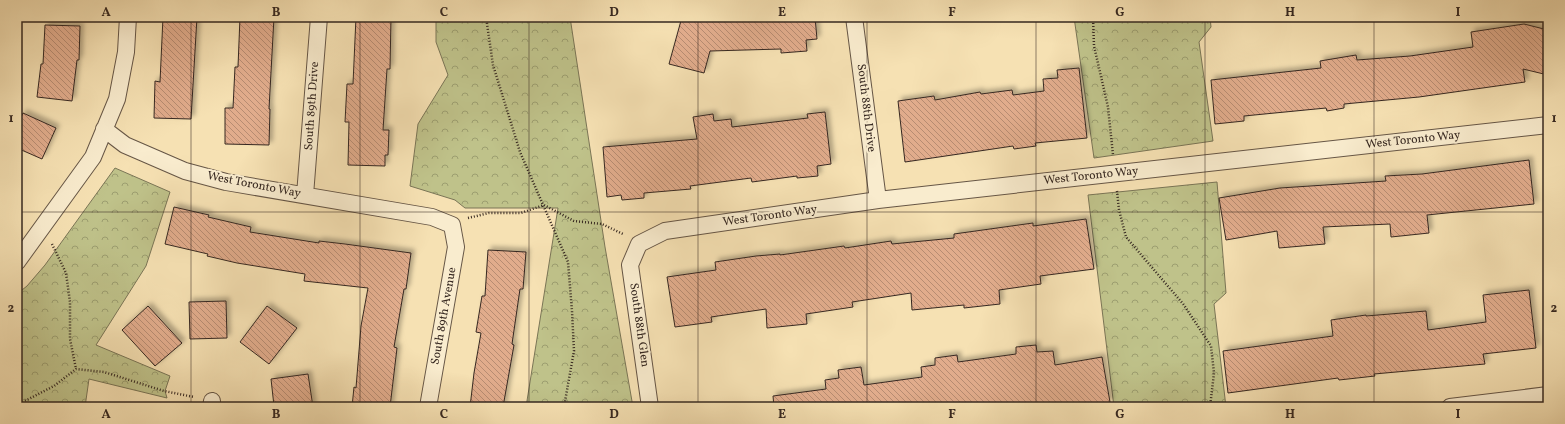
<svg xmlns="http://www.w3.org/2000/svg" width="1565" height="424" viewBox="0 0 1565 424" font-family="Vollkorn,serif">
<defs>
<pattern id="park-crowns" width="20" height="18" patternUnits="userSpaceOnUse"><rect width="20" height="18" fill="#bfc28a"/><path d="M2 6a3 3 0 1 1 6 0M12 15a3 3 0 1 1 6 0" fill="none" stroke="#9c9e70"/></pattern>
<pattern id="building-back-hatch" width="6" height="6" patternUnits="userSpaceOnUse"><rect width="6" height="6" fill="#e1ac8c"/><path d="M-1 5l2 2M0 0l6 6M5-1l2 2" fill="none" stroke="#b78c72"/></pattern>
<filter id="shadow"><feDropShadow dx="3.5" dy="-3.5" stdDeviation="2" flood-color="#0004"/></filter>
</defs>
<rect width="100%" height="100%" fill="#f6e1b3"/>
<filter id="stains"><feTurbulence type="fractalNoise" baseFrequency=".005" numOctaves="4"/><feColorMatrix values="0 0 0 0 .2 0 0 0 0 .09 0 0 0 0 .02 0 0 0 .5 -.17"/></filter>
<radialGradient id="worn" r=".72"><stop offset=".6" stop-color="#630" stop-opacity="0"/><stop offset="1" stop-color="#630" stop-opacity=".3"/></radialGradient>
<!-- park -->
<path fill="url(#park-crowns)" stroke="#7a7556" d="M 436,17 L 570,17 L 605,247 L 633,407 L 526,407 L 558,208 L 465,208 L 455,200 L 410,186 L 418,124 L 448,75 L 436,42 Z
M 1074,17 L 1210,17 L 1211,27 L 1199,42 L 1213,141 L 1094,158 Z
M 115,168 L 170,192 L 146,266 L 96,345 L 170,376 L 165,391 L 167,398 L 89,379 L 85,407 L 17,407 L 17,294 L 27,286 L 45,265 Z
M 1217,182 L 1226,293 L 1214,304 L 1226,407 L 1114,407 L 1088,195 Z"/>
<!-- building -->
<path fill="url(#building-back-hatch)" stroke="#362821" filter="url(#shadow)" d="M 163,17 L 197,17 L 191,119 L 154,118 L 155,81 L 160,82 Z
M 240,17 L 274,17 L 269,109 L 270,109 L 269,145 L 225,144 L 225,108 L 233,108 L 235,67 L 238,67 Z
M 356,17 L 391,17 L 390,69 L 387,69 L 383,130 L 389,130 L 388,155 L 385,155 L 385,166 L 348,165 L 349,122 L 345,122 L 347,84 L 353,84 Z
M 682,17 L 815,17 L 817,39 L 806,40 L 807,51 L 781,53 L 781,49 L 710,51 L 704,73 L 669,64 Z
M 1524,24 L 1548,30 L 1548,75 L 1523,69 L 1525,82 L 1419,97 L 1344,104 L 1344,108 L 1327,111 L 1326,108 L 1244,116 L 1244,121 L 1215,124 L 1211,80 L 1321,68 L 1320,61 L 1356,55 L 1357,60 L 1410,56 L 1473,47 L 1471,32 Z
M 45,25 L 80,26 L 79,60 L 77,60 L 72,101 L 37,97 L 41,64 L 43,64 Z
M 1079,68 L 1087,138 L 1035,143 L 1036,146 L 1014,149 L 1013,146 L 905,162 L 898,101 L 934,96 L 935,100 L 980,92 L 981,94 L 1012,90 L 1013,95 L 1044,91 L 1043,79 L 1058,78 L 1057,70 Z
M 825,112 L 831,164 L 817,166 L 818,176 L 797,178 L 797,176 L 752,182 L 751,178 L 690,186 L 691,189 L 644,193 L 644,198 L 622,200 L 621,195 L 607,197 L 603,147 L 697,139 L 693,117 L 713,114 L 714,121 L 731,119 L 732,127 L 808,118 L 807,114 Z
M 23,113 L 56,128 L 42,159 L 17,148 L 17,126 Z
M 1529,160 L 1534,204 L 1427,215 L 1429,233 L 1391,237 L 1390,224 L 1323,227 L 1325,244 L 1279,248 L 1277,231 L 1226,240 L 1219,198 L 1280,188 L 1386,181 L 1385,176 L 1422,174 Z
M 174,207 L 209,215 L 208,217 L 251,227 L 250,232 L 319,243 L 319,241 L 345,244 L 411,253 L 406,289 L 404,289 L 394,347 L 397,348 L 390,407 L 352,407 L 354,387 L 356,388 L 361,326 L 368,288 L 304,281 L 305,274 L 237,263 L 207,256 L 208,254 L 165,244 Z
M 1086,219 L 1094,269 L 1040,276 L 1041,284 L 999,290 L 1000,304 L 964,308 L 964,305 L 912,310 L 911,293 L 852,302 L 853,307 L 806,314 L 807,324 L 767,328 L 766,309 L 711,317 L 712,322 L 675,327 L 667,277 L 716,270 L 715,262 L 756,256 L 780,254 L 780,255 L 844,246 L 845,248 L 891,241 L 892,244 L 954,238 L 954,234 L 1033,223 L 1033,226 Z
M 488,250 L 526,252 L 523,289 L 520,289 L 512,344 L 514,345 L 503,407 L 470,407 L 474,373 L 481,333 L 476,332 L 482,296 L 485,296 Z
M 1529,290 L 1536,348 L 1483,354 L 1485,364 L 1374,374 L 1375,376 L 1339,380 L 1338,378 L 1228,393 L 1223,351 L 1333,336 L 1331,320 L 1366,315 L 1366,316 L 1426,311 L 1428,330 L 1486,322 L 1483,295 Z
M 226,301 L 227,338 L 190,339 L 189,302 Z
M 148,306 L 182,343 L 155,366 L 122,330 Z
M 267,306 L 297,328 L 269,364 L 240,342 Z
M 1036,345 L 1037,352 L 1053,351 L 1055,365 L 1102,357 L 1110,402 L 1095,405 L 1095,407 L 774,407 L 773,396 L 826,389 L 825,380 L 839,378 L 838,370 L 861,367 L 864,385 L 922,377 L 921,367 L 935,365 L 935,358 L 957,355 L 958,362 L 1016,354 L 1016,347 Z
M 308,374 L 313,407 L 274,406 L 271,379 Z"/>
<g fill="none" stroke-linecap="round" stroke-linejoin="round">
<!-- minor casing -->
<g stroke="#665646" stroke-width="18">
<path id="minor" d="M 854,17 L 878,200
M 104,129 L 125,145 L 185,171 L 226,182 L 432,217 L 452,225 L 456,247 L 428,407
M 305,195 L 319,17
M 17,262 L 93,157 L 117,99 L 126,52 L 128,17
M 211,407 L 212,401
M 650,407 L 630,265 L 639,244 L 665,231 L 878,200 L 1548,125
M 1450,407 L 1548,395"/>
</g>
<!-- path -->
<path stroke="#362821" stroke-width="2.5" stroke-dasharray="1 2" stroke-linecap="butt" d="M 486,17 L 493,65 L 520,152 L 568,262 L 572,311 L 574,351 L 564,407
M 1093,17 L 1094,46 L 1108,107 L 1113,155
M 1117,191 L 1119,210 L 1126,237 L 1184,305 L 1211,346 L 1214,373 L 1210,407
M 468,218 L 489,213 L 521,213 L 544,205 L 574,221 L 602,224 L 623,234
M 52,244 L 66,273 L 70,302 L 70,339 L 76,369
M 17,405 L 54,386 L 76,369 L 104,372 L 164,391 L 194,397"/>
<!-- minor -->
<use href="#minor" stroke="#f9ecce" stroke-width="16"/>
</g>
<!-- grid -->
<path fill="none" stroke="#362821" stroke-width="1" stroke-opacity="0.55" d="M 191,17 L 191,407M 360,17 L 360,407M 529,17 L 529,407M 698,17 L 698,407M 867,17 L 867,407M 1036,17 L 1036,407M 1205,17 L 1205,407M 1374,17 L 1374,407M 17,212 L 1548,212"/>
<g text-anchor="middle" dominant-baseline="central" stroke-width="4" stroke-linejoin="round" paint-order="stroke">
<!-- street labels -->
<g font-size="12" fill="#362821" stroke="#f9ecce">
<text transform="translate(312 106) rotate(-86)">South 89th Drive</text>
<text transform="translate(866 108) rotate(83)">South 88th Drive</text>
<text transform="translate(1413 140) rotate(-6)">West Toronto Way</text>
<text transform="translate(1091 176) rotate(-6)">West Toronto Way</text>
<text transform="translate(254 185) rotate(11)">West Toronto Way</text>
<text transform="translate(770 216) rotate(-8)">West Toronto Way</text>
<text transform="translate(444 316) rotate(-80)">South 89th Avenue</text>
<text transform="translate(639 325) rotate(82)">South 88th Glen</text>
</g>
</g>
<!-- margin -->
<rect width="1565" height="424" fill="none" stroke="#f6e1b3" stroke-width="44"/>
<rect x="22" y="22" width="1521" height="380" fill="none" stroke="#362821" stroke-width="1.5"/>
<g font-size="13" text-anchor="middle" font-weight="bold" fill="#362821">
<text x="106" y="16">A</text>
<text x="276" y="16">B</text>
<text x="444" y="16">C</text>
<text x="614" y="16">D</text>
<text x="782" y="16">E</text>
<text x="952" y="16">F</text>
<text x="1120" y="16">G</text>
<text x="1290" y="16">H</text>
<text x="1458" y="16">I</text>
<text x="11" y="122">1</text>
<text x="1554" y="122">1</text>
<text x="11" y="312">2</text>
<text x="1554" y="312">2</text>
<text x="106" y="418">A</text>
<text x="276" y="418">B</text>
<text x="444" y="418">C</text>
<text x="614" y="418">D</text>
<text x="782" y="418">E</text>
<text x="952" y="418">F</text>
<text x="1120" y="418">G</text>
<text x="1290" y="418">H</text>
<text x="1458" y="418">I</text>
</g>
<rect width="100%" height="100%" filter="url(#stains)"/>
<rect width="100%" height="100%" fill="url(#worn)"/>
</svg>
